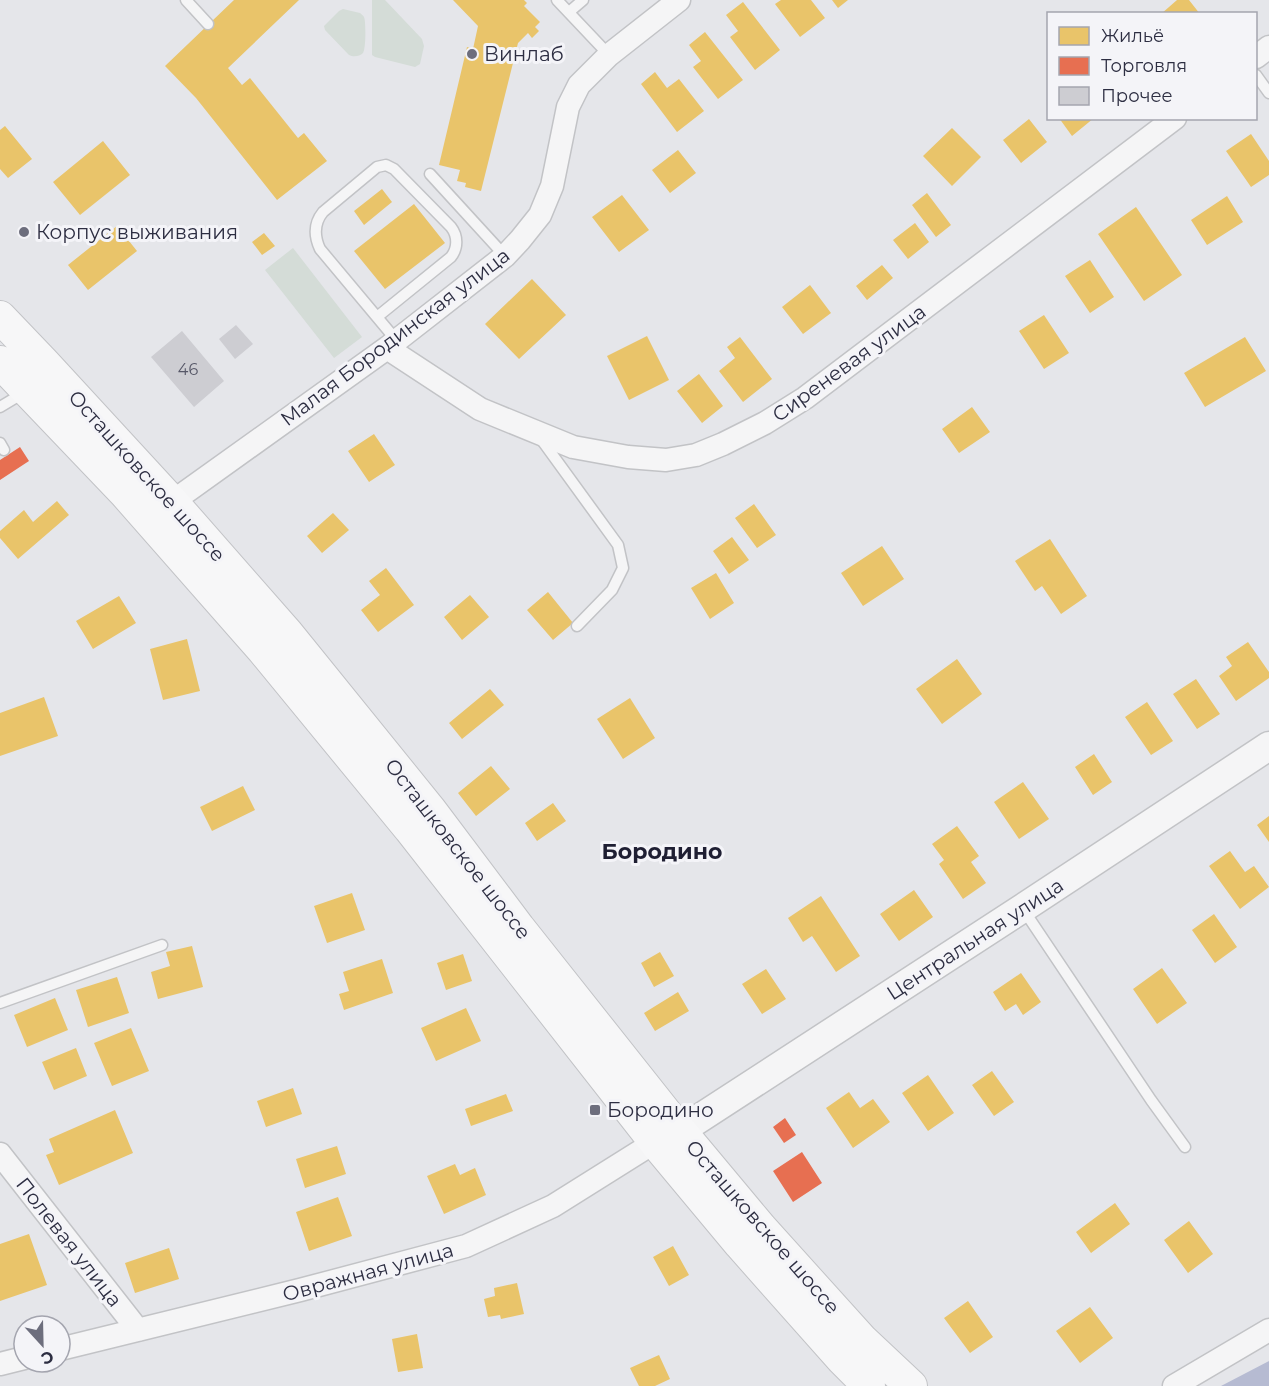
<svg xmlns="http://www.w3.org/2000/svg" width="1269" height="1386" viewBox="0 0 1269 1386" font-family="Montserrat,sans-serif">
<rect width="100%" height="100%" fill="#e5e6ea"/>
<!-- green -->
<path fill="#d4dcd7" d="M 372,0 L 385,0 L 422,39 L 424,46 L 420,64 L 415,67 L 375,57 L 372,55 Z
M 343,9 L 360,13 C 361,14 363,15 364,17 C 366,21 366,49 363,53 C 359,57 353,57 349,55 L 325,30 L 324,26 L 339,11 Z
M 293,248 L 362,337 L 334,358 L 265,270 Z"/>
<!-- water -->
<path fill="#b6bbd2" d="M 1269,1360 L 1269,1386 L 1221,1386 L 1269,1361 Z"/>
<!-- homes -->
<path fill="#e9c46a" d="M 234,0 L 299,0 L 228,68 L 242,85 L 250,78 L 298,138 L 304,133 L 327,161 L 277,200 L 196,98 L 165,66 Z
M 453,0 L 524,0 L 527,3 L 524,6 L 540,22 L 535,27 L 539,31 L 532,38 L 528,33 L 518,43 L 481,191 L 465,187 L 466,183 L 457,181 L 460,170 L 439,165 L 467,47 L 473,49 L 478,26 Z
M 781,0 L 811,0 L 825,18 L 800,37 L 775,4 Z
M 832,0 L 848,0 L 838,8 Z
M 1177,0 L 1189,0 L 1200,14 L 1161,14 Z
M 743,2 L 780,50 L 755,70 L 730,37 L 738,31 L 726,15 Z
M 705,32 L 743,80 L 718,99 L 693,67 L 701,61 L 689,45 Z
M 655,72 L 667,88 L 679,79 L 704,111 L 677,132 L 641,84 Z
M 1059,118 L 1094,118 L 1072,136 Z
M 1029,119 L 1047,142 L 1021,163 L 1003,140 Z
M 5,126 L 32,159 L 8,178 L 0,169 L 0,130 Z
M 952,128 L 981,157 L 952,186 L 923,156 Z
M 1251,134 L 1269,161 L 1269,175 L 1251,187 L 1226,151 Z
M 103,141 L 130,175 L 80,215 L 53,182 Z
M 678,150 L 696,173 L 670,193 L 652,170 Z
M 382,189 L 392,202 L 364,225 L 354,211 Z
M 927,193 L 951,225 L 936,237 L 912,205 Z
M 622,195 L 649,230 L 619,252 L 592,217 Z
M 1227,196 L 1243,222 L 1207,245 L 1191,220 Z
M 414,204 L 445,243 L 385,289 L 354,251 Z
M 1136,207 L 1182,275 L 1144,301 L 1098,234 Z
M 915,223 L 929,242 L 908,259 L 893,240 Z
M 117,226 L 137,251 L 88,290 L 68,265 Z
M 264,233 L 275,246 L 262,255 L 252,242 Z
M 1090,260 L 1114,297 L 1090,313 L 1065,276 Z
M 882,265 L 893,278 L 867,300 L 856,286 Z
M 532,279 L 566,315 L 519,359 L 485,324 Z
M 810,285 L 831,313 L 803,334 L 782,307 Z
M 1044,315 L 1069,353 L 1044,369 L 1019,331 Z
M 647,336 L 669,380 L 629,400 L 607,356 Z
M 740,337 L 772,379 L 743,402 L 719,371 L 735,358 L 727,347 Z
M 1245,337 L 1266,371 L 1205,407 L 1184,373 Z
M 699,374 L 723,406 L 702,423 L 677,391 Z
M 972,407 L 990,432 L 959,453 L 942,429 Z
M 374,434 L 395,465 L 369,482 L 348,451 Z
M 57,501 L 69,515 L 18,559 L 0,538 L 0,531 L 24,510 L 33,522 Z
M 754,504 L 776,535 L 757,548 L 735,518 Z
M 333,513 L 349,530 L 322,553 L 307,536 Z
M 732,537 L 749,560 L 729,574 L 713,551 Z
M 1050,539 L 1087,596 L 1061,614 L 1042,586 L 1035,591 L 1015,561 Z
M 882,546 L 904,579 L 863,606 L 841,573 Z
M 386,568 L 414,605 L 378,632 L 361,610 L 380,595 L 369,581 Z
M 716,573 L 734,603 L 710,619 L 691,588 Z
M 548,592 L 573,623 L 553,640 L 527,610 Z
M 470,595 L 489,617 L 462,640 L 444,617 Z
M 119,596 L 136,623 L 93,649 L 76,621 Z
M 187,639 L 200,691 L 163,700 L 150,649 Z
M 1248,642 L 1269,672 L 1269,678 L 1236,701 L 1219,676 L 1232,666 L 1226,657 Z
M 957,659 L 982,694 L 942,724 L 916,689 Z
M 1196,679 L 1220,714 L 1197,729 L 1173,694 Z
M 490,689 L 504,705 L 462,739 L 449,723 Z
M 44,697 L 58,736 L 0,756 L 0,713 Z
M 630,698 L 655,738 L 623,759 L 597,719 Z
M 1147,702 L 1173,741 L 1151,755 L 1125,717 Z
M 1094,754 L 1112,782 L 1093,795 L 1075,767 Z
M 491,766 L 510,789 L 476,816 L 458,793 Z
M 1023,782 L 1049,819 L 1019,839 L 994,802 Z
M 243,786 L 255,810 L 212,831 L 200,807 Z
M 553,803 L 566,821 L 537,841 L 525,823 Z
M 1269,816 L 1269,842 L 1257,825 Z
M 957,826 L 979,856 L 971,862 L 986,883 L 963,899 L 939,864 L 944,860 L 932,844 Z
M 1230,851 L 1245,872 L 1254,866 L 1269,887 L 1240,909 L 1209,866 Z
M 914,890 L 933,917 L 899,941 L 880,914 Z
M 352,893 L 365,930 L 327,943 L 314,906 Z
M 821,896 L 860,956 L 836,972 L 812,936 L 803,942 L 788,918 Z
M 1214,914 L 1237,947 L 1215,963 L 1192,930 Z
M 192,946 L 203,987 L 158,999 L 151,972 L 170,966 L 166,952 Z
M 660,952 L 674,976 L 654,987 L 641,963 Z
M 463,954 L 472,981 L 446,990 L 437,963 Z
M 382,959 L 393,993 L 344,1010 L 339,994 L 349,991 L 343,972 Z
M 1162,968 L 1187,1003 L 1157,1024 L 1133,989 Z
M 766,969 L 786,999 L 762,1014 L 742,984 Z
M 1021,973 L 1041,1002 L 1023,1015 L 1016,1004 L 1005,1011 L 993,992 Z
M 117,977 L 129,1013 L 88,1027 L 76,990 Z
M 678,992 L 689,1011 L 655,1031 L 644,1013 Z
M 55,998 L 68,1030 L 27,1047 L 14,1015 Z
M 466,1008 L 481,1041 L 436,1061 L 421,1028 Z
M 131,1028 L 149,1071 L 112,1086 L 94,1043 Z
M 76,1048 L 87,1076 L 54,1090 L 42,1062 Z
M 992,1071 L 1014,1102 L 994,1116 L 972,1085 Z
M 928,1075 L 954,1113 L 928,1131 L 902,1093 Z
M 293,1088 L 302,1114 L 266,1127 L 257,1101 Z
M 849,1092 L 860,1108 L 873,1099 L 890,1122 L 853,1148 L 826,1108 Z
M 506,1094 L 513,1111 L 471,1126 L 465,1109 Z
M 115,1110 L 133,1153 L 59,1185 L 46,1155 L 54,1152 L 49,1139 Z
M 337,1146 L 346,1174 L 305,1188 L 296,1159 Z
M 455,1164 L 460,1175 L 475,1168 L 486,1195 L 444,1214 L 427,1176 Z
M 338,1197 L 352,1236 L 309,1251 L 296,1212 Z
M 1115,1203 L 1130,1224 L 1091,1253 L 1076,1232 Z
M 1189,1221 L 1213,1254 L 1188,1273 L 1164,1240 Z
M 29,1234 L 47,1285 L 0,1301 L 0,1244 Z
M 673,1246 L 689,1275 L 669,1286 L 653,1257 Z
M 169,1248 L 179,1279 L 135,1293 L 125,1263 Z
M 517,1283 L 524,1314 L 501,1319 L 500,1315 L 488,1317 L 484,1299 L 495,1296 L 494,1288 Z
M 968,1301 L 993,1337 L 970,1353 L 944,1318 Z
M 1090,1307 L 1113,1338 L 1080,1363 L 1056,1331 Z
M 417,1334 L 423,1368 L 398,1372 L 392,1339 Z
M 659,1355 L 670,1379 L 655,1386 L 639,1386 L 630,1368 Z"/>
<!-- shops -->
<path fill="#e76f51" d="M 20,447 L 29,461 L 0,480 L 0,460 Z
M 785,1118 L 796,1135 L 784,1143 L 773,1127 Z
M 802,1152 L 822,1183 L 793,1202 L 773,1171 Z"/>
<!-- building -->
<path fill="#cdcdd2" d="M 236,325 L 253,344 L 235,359 L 219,339 Z
M 182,331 L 224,381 L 194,407 L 151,357 Z"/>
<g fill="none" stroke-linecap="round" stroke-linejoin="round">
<!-- service casing -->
<g stroke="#c2c3c6" stroke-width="13">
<path id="service" d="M 186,0 L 208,24
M 557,0 L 609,55
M 569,12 L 583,0
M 1256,75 L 1269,93
M 430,174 L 505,256
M 377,317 L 451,257 C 458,248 458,236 451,227 L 394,169 L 386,165 L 377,167 L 323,212 C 314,223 314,236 320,249 L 397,341
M 0,407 L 25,392
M 541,439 L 618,545 L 623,568 L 612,590 L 577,626
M 0,443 L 4,450
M 1023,909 L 1151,1100 L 1185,1147
M 0,1003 L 162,945"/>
</g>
<!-- minor casing -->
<g stroke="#c2c3c6" stroke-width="25">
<path id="minor" d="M 1256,57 L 1269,47
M 387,348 L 480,409 L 573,447 L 628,457 L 666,460 L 696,455 L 723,444 L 765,423 L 805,398 L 1175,118
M 172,502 L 387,348 L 505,256 L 520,240 L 540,215 L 552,186 L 568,107 L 579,85 L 609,55 L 679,0
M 0,1154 L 138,1330
M 60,1349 L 300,1290 L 466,1246 L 553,1206 L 655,1142
M 0,1364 L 24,1358
M 1174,1386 L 1269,1330"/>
</g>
<!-- tertiary casing -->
<g stroke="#c2c3c6" stroke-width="31">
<path id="tertiary" d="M 680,1131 L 1023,908 L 1269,746"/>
</g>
<!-- secondary casing -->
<g stroke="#c2c3c6" stroke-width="34">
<path id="secondary" d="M 0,317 L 44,363 L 172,502 L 287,633 L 431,811 L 519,928 L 680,1131 L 761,1228 L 862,1340 L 911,1386
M 0,362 L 125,493 L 263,650 L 410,829 L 655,1142 L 740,1244 L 842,1359 L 869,1386"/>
</g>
<!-- service -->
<use href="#service" stroke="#f5f5f6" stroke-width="10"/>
<!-- minor -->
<use href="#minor" stroke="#f5f5f6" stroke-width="22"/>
<!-- tertiary -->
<use href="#tertiary" stroke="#f5f5f6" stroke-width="28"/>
<!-- secondary -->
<use href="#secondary" stroke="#f7f7f8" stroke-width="32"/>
</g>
<!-- markers -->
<g fill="#6d6e7d" stroke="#f4f4f8" stroke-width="2">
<circle cx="472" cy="54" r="6"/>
<circle cx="24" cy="232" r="6"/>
<rect x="589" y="1104" width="12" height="12" rx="3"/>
</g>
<g text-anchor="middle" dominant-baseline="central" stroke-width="6" stroke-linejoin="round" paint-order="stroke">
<!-- number labels -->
<g font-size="16" fill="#575868">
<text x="188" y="369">46</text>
</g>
<!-- poi labels -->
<g font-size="20" fill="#2d2e42" stroke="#f4f4f8" text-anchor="start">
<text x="484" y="54">Винлаб</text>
<text x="36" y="232">Корпус выживания</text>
<text x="607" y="1110">Бородино</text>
</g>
<!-- street labels -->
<g font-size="20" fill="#2d2e42" stroke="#f4f4f8">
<text transform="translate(395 337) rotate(-37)">Малая Бородинская улица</text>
<text transform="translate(849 363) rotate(-36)">Сиреневая улица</text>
<text transform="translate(147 476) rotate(48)">Осташковское шоссе</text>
<text transform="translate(458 849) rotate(52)">Осташковское шоссе</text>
<text transform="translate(975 939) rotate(-33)">Центральная улица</text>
<text transform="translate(763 1227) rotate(49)">Осташковское шоссе</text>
<text transform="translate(69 1242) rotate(52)">Полевая улица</text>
<text transform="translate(368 1272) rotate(-15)">Овражная улица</text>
</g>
<!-- quarter labels -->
<g font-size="22" font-weight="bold" fill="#1f1f33" stroke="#f4f4f8">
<text x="662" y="851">Бородино</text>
</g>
</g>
<!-- legend -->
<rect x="1047" y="12" width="210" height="108" fill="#f4f4f8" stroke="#a4a5af" stroke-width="1.5"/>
<rect x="1059" y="27" width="30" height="18" fill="#e9c46a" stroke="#a4a5af" stroke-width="1.5"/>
<text x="1101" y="42" font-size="18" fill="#2d2e42">Жильё</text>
<rect x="1059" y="57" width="30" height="18" fill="#e76f51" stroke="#a4a5af" stroke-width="1.5"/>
<text x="1101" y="72" font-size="18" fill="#2d2e42">Торговля</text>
<rect x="1059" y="87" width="30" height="18" fill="#cdcdd2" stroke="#a4a5af" stroke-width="1.5"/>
<text x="1101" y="102" font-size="18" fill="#2d2e42">Прочее</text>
<!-- north arrow -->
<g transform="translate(42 1344) rotate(158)"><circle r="28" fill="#f4f4f8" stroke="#a4a5af" stroke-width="1.5"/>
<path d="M0-4.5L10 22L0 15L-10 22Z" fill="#6d6e7d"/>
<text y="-9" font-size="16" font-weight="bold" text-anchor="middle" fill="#2d2e42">С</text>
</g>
</svg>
